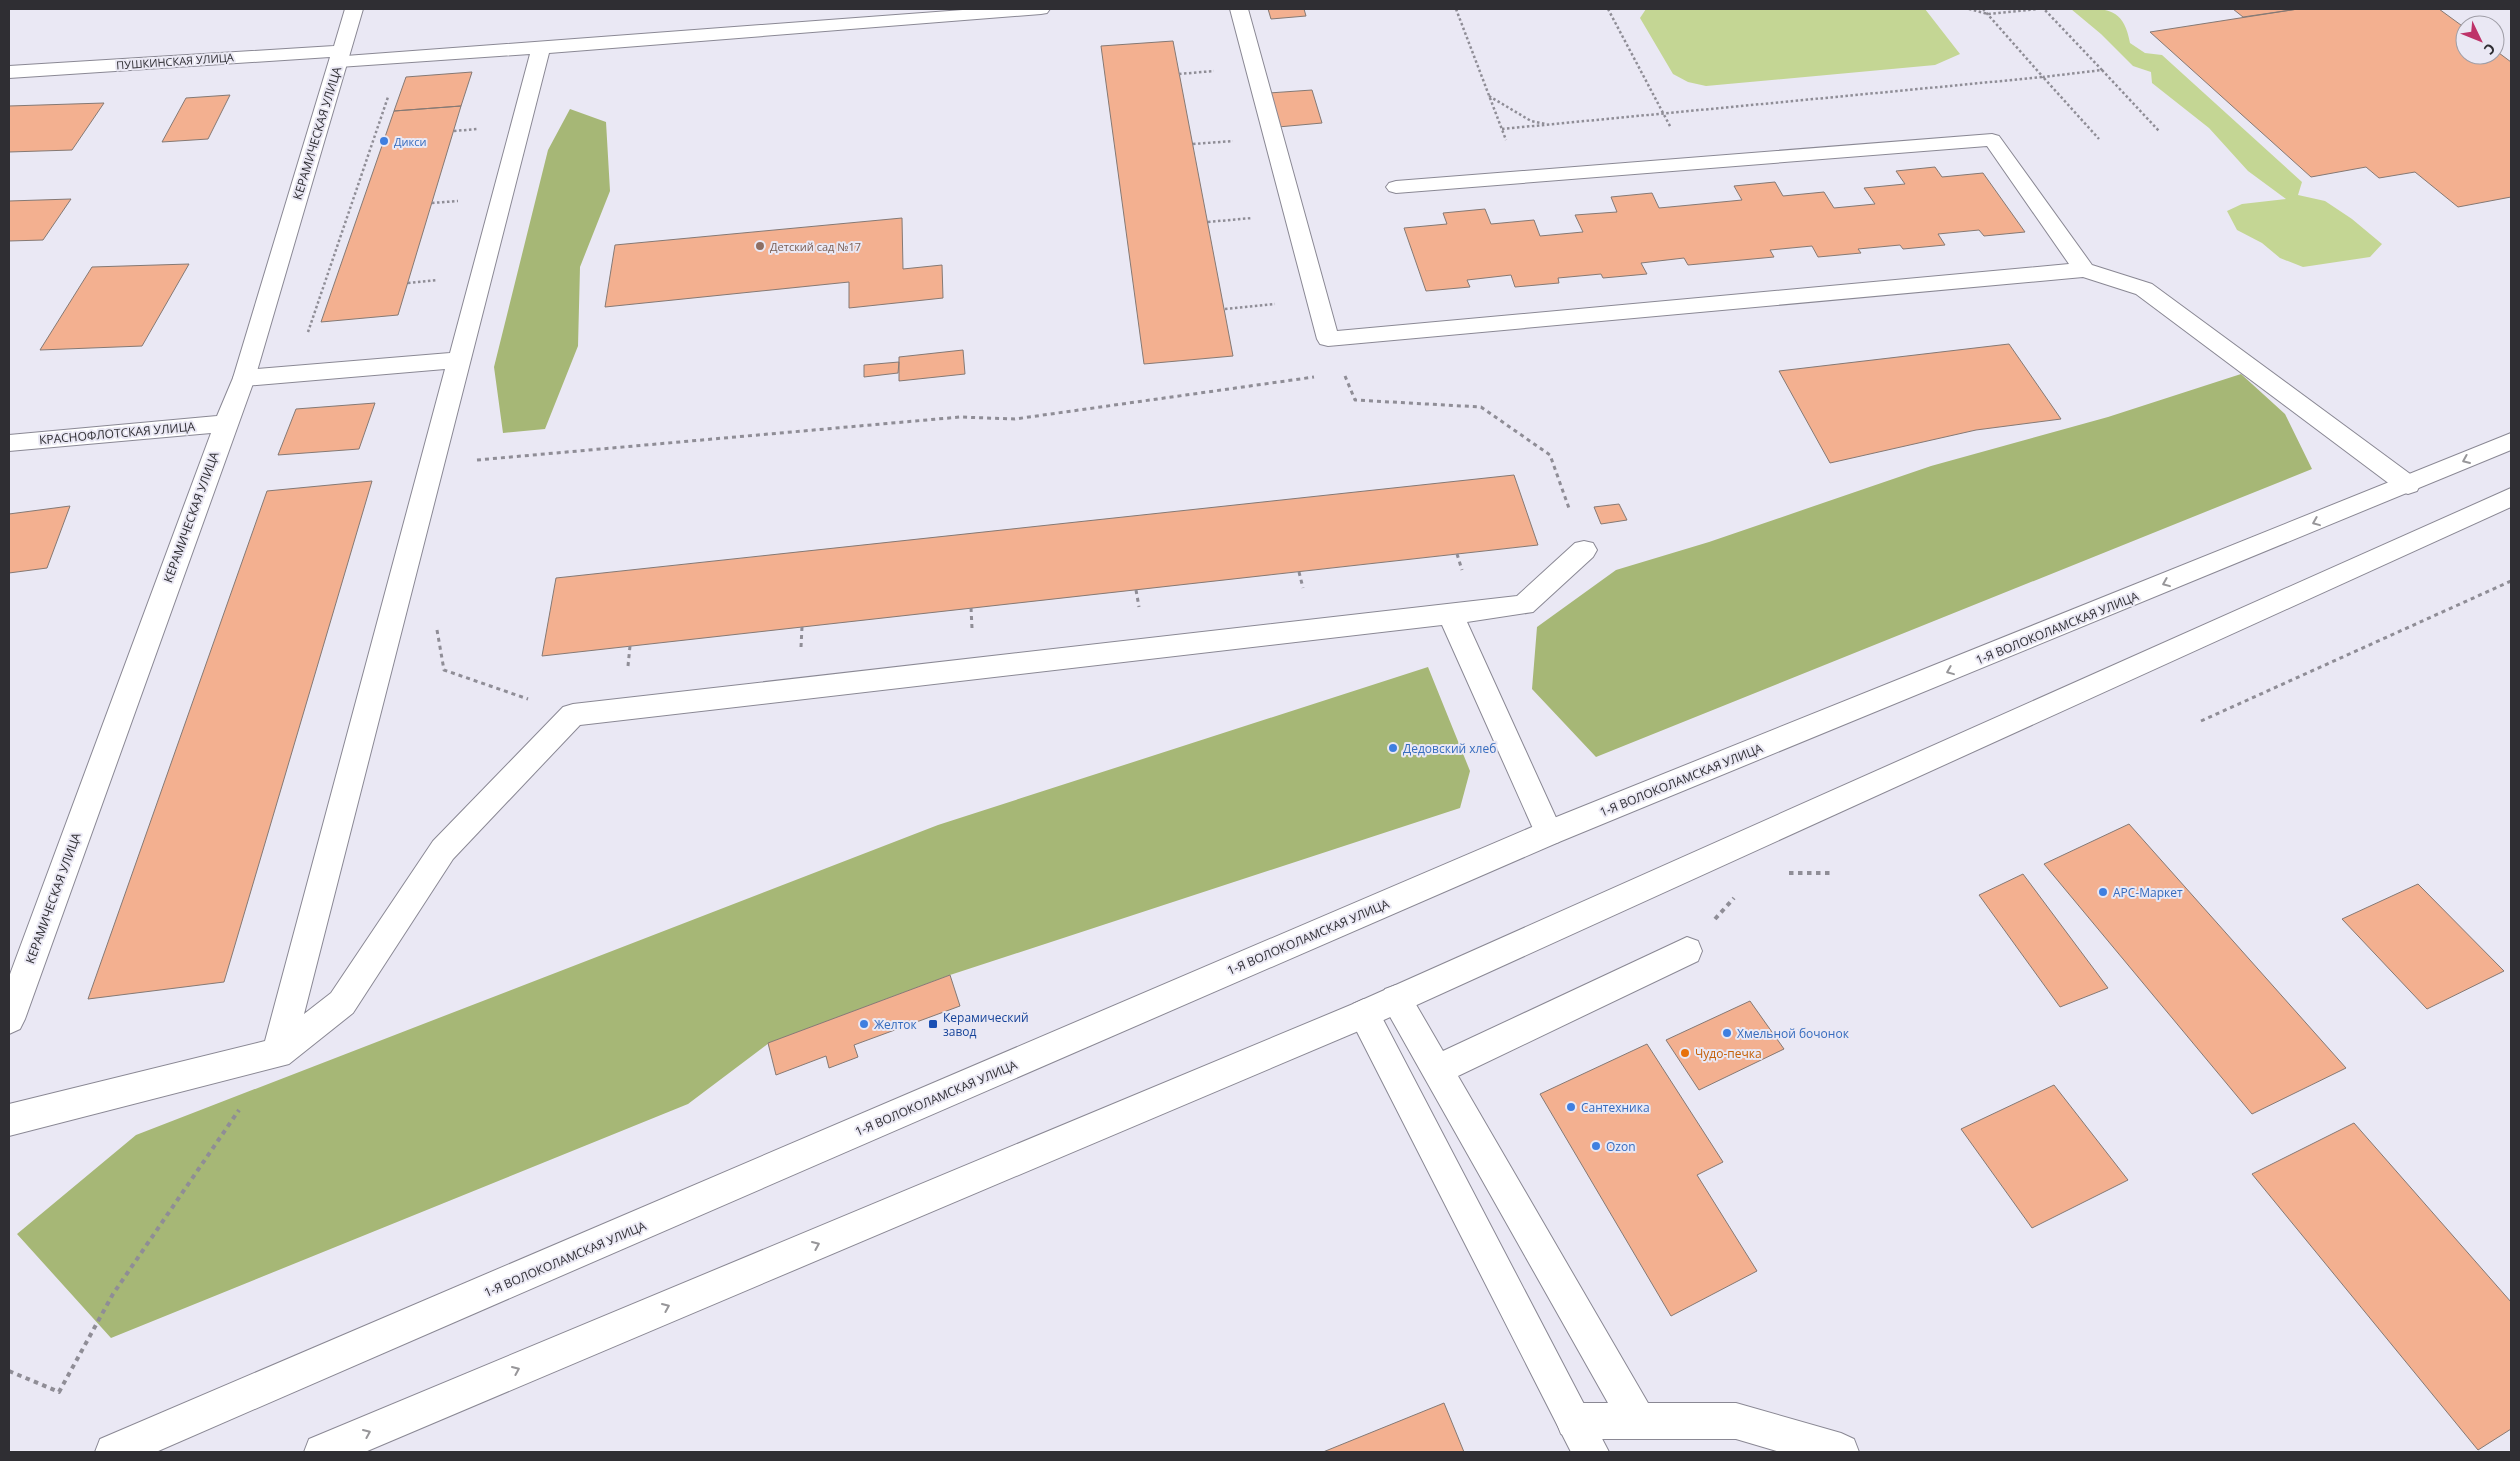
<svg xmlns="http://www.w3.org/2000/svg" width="2520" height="1461" viewBox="0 0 2520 1461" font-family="'Open Sans',sans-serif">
<rect width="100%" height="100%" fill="#eae8f4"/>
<!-- green -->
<path fill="#c4d694" d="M 1646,9 L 1925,9 L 1960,54 L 1935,65 L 1706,86 L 1688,82 L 1673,74 L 1640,18 Z
M 2071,9 C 2103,9 2123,4 2130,43 L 2145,53 L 2162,55 L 2302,182 L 2298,195 L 2325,201 L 2352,219 L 2382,244 L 2370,257 L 2303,267 L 2280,258 L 2262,243 L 2237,230 L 2227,211 L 2242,204 L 2286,199 L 2248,171 L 2209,128 L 2152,83 L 2151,72 L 2133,66 L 2101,34 Z"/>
<!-- forest -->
<path fill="#a6b776" d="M 570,109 L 606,122 L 610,191 L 580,267 L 578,346 L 545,429 L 503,433 L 494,367 L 548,150 Z
M 2241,374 L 2285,414 L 2312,469 L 1596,757 L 1532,689 L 1537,627 L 1616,570 L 1709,542 L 1931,466 L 2108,417 Z
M 1428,667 L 1470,771 L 1460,808 L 950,975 L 769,1043 L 688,1104 L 111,1338 L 17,1234 L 136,1135 L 938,825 Z"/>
<!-- building -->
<path fill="#f3b090" stroke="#857974" d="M 1268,9 L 1304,9 L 1306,16 L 1271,19 Z
M 2233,9 L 2298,9 L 2243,17 Z
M 2298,9 L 2439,9 L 2465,28 L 2465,55 L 2495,55 L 2495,50 L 2511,62 L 2511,197 L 2458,207 L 2415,172 L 2379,178 L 2366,167 L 2311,177 L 2150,32 Z
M 1173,41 L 1233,356 L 1144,364 L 1101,46 Z
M 472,72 L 461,106 L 394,111 L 406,77 Z
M 1312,90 L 1322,123 L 1278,127 L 1269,93 Z
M 230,95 L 208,139 L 162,142 L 186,98 Z
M 104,103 L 72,150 L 9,152 L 9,106 Z
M 461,106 L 398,315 L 321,322 L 394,111 Z
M 1935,167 L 1942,177 L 1983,173 L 2025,232 L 1984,236 L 1979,230 L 1938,234 L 1945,245 L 1903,249 L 1900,245 L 1858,249 L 1861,253 L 1818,257 L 1812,246 L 1770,250 L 1774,257 L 1688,265 L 1684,258 L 1641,263 L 1647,274 L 1603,278 L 1601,274 L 1558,278 L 1559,283 L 1515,287 L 1511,275 L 1467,280 L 1470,287 L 1426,291 L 1404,228 L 1447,224 L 1443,213 L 1485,209 L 1491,224 L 1534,220 L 1540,236 L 1583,232 L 1575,215 L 1617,212 L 1611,197 L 1652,193 L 1659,208 L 1701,204 L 1742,200 L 1734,186 L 1775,182 L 1783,196 L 1824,192 L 1834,208 L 1875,204 L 1864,188 L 1905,184 L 1896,171 Z
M 71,199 L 43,240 L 9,241 L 9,201 Z
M 902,218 L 903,269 L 942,265 L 943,298 L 849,308 L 849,282 L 605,307 L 615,245 Z
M 189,264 L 142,346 L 40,350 L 92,267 Z
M 2009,344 L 2061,419 L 1976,430 L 1830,463 L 1779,371 Z
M 963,350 L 965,374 L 899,381 L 899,357 Z
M 899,362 L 898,373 L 864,377 L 864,365 Z
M 375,403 L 359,449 L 278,455 L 296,409 Z
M 1514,475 L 1538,545 L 542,656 L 556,578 Z
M 372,481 L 224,982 L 88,999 L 267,491 Z
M 1619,504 L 1627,520 L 1601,524 L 1594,507 Z
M 70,506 L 47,568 L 9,573 L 9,514 Z
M 2129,824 L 2346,1068 L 2252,1114 L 2044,864 Z
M 2023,874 L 2108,988 L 2060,1007 L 1979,895 Z
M 2418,884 L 2504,971 L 2427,1009 L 2342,919 Z
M 950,975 L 960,1006 L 854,1045 L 858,1057 L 829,1068 L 826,1056 L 776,1075 L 768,1043 Z
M 1750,1001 L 1784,1049 L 1699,1090 L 1666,1040 Z
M 1647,1044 L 1723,1162 L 1697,1175 L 1757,1271 L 1671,1316 L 1540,1094 Z
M 2054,1085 L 2128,1180 L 2032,1228 L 1961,1129 Z
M 2354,1123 L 2511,1302 L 2511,1429 L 2478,1450 L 2252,1174 Z
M 1444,1403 L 1464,1452 L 1323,1452 Z"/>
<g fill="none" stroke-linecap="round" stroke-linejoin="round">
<!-- lane casing -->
<g stroke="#8a8894" stroke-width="2">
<path id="lane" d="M 976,9 L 1050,9 L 1047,13 L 1041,14 L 549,53 L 304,1014 L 331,993 L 433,841 L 563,707 L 573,704 L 1517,596 L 1575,543 L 1584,541 L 1593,543 L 1597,550 L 1593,557 L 1533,612 L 1467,622 L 1563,833 L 1559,842 L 1549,845 L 1539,842 L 1442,625 L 580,725 L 453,859 L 353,1013 L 289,1064 L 9,1136 L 9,1104 L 265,1041 L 445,369 L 244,386 L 236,384 L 233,378 L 236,372 L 244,370 L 450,353 L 530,54 L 339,67 L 332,65 L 330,61 L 332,57 Z
M 1230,9 L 1248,9 L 1337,331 L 2069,264 L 1987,146 L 1396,193 L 1389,191 L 1386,187 L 1389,183 L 1396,181 L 1992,134 L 1999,136 L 2092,265 L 2152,284 L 2417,479 L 2420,485 L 2417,491 L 2408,494 L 2399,491 L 2136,294 L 2083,277 L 1328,346 L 1320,344 L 1317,339 Z
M 1687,937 L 1698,941 L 1702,951 L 1698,961 L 1458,1076 L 1648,1403 L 1736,1403 L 1841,1433 L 1854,1439 L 1859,1452 L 1780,1452 L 1736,1439 L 1574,1439 L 1561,1434 L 1556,1421 L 1561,1408 L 1574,1403 L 1608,1403 L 1380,999 L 1385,989 L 1396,985 L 1407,989 L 1443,1051 Z"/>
</g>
<!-- street casing -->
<g stroke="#8a8894" stroke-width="2">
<path id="street" d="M 345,9 L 363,9 L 255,378 L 25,1019 L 20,1029 L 9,1034 L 9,977 L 211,433 L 9,451 L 9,435 L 217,416 L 233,378 L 330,57 L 9,78 L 9,66 L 334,46 Z
M 1364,999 L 1375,1004 L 1609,1452 L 1571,1452 L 1353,1024 L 1348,1014 L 1353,1004 Z"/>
</g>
<!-- primary casing -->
<g stroke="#8a8894" stroke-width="2">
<path id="primary" d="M 2511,433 L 2511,450 L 1559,842 L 156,1452 L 95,1452 L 100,1439 L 1539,824 Z
M 2511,488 L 2511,507 L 1375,1024 L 365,1452 L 304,1452 L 309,1439 L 1353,1004 Z"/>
</g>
<!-- path-far2 -->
<path stroke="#8f8d96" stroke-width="2.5" stroke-dasharray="2.5 2.5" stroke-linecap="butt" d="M 1456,9 L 1506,140
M 1608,9 L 1671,128
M 1969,9 L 1988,14 L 2038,9
M 1983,9 L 2043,77 L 2102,70 L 2044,9
M 2102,70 L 2159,131
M 1179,74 L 1214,71
M 1489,96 L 1531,121 L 1546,124
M 1502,129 L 2043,77 L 2099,139
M 454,131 L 477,129
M 1193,144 L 1233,141
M 432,203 L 458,201
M 1208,222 L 1252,218
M 408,283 L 437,280
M 1225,309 L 1275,304
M 308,332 L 388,97"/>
<!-- path-far1 -->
<path stroke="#8f8d96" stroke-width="3" stroke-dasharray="4 4" stroke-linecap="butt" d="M 1345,376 L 1355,400 L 1481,407 L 1550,455 L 1570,511
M 477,460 L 960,417 L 1015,419 L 1314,377
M 1457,554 L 1462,570
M 1299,572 L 1303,588
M 1136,590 L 1139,607
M 971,608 L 972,628
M 437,630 L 444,670 L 528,699
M 801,647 L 802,627
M 628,666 L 630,646
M 2201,721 L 2511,581"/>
<!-- path -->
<path stroke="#8f8d96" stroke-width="4" stroke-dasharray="4.5 4.5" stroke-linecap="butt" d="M 1789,873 L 1833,873
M 1715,919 L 1734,898
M 9,1371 L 59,1392 L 113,1294 L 239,1110"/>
<!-- lane -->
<use href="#lane" fill="#fff" fill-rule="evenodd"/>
<!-- street -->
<use href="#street" fill="#fff" fill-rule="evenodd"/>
<!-- primary -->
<use href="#primary" fill="#fff" fill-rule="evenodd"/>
</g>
<!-- one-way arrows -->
<defs><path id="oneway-chevron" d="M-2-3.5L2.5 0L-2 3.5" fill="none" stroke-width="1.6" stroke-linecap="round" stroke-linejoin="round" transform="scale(1.25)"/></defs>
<g stroke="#979699">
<use href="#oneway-chevron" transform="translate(2466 460) rotate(157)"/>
<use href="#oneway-chevron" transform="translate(2316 522) rotate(158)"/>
<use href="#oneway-chevron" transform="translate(2166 583) rotate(158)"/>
<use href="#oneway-chevron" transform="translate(1950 671) rotate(158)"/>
<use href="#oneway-chevron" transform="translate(816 1245) rotate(-23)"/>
<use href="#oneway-chevron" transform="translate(666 1307) rotate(-23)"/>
<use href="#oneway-chevron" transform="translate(516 1370) rotate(-23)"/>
<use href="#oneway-chevron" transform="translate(367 1433) rotate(-23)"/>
</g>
<!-- markers -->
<g fill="#3f7fe0" stroke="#eae8f4" stroke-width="2">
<circle cx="384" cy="141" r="5"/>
<circle cx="1393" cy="748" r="5"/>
<circle cx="2103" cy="892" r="5"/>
<circle cx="864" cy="1024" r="5"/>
<circle cx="1727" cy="1033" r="5"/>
<circle cx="1571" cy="1107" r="5"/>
<circle cx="1596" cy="1146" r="5"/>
</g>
<circle fill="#8d6e63" stroke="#eae8f4" stroke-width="2" cx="760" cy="246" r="5"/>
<rect fill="#1a4fb4" stroke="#eae8f4" stroke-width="2" x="928" y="1019" width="10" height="10" rx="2.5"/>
<circle fill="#e8710a" stroke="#eae8f4" stroke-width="2" cx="1685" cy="1053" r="5"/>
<g text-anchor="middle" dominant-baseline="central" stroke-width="4" stroke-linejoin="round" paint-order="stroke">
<!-- far-street labels -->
<g font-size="11" fill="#2f2e33" stroke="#eae8f4">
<text transform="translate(175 61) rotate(-4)">ПУШКИНСКАЯ УЛИЦА</text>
</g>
<!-- far-shop labels -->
<g font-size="11" fill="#366cbe" stroke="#eae8f4" text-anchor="start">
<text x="394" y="141">Дикси</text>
</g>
<!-- far-education labels -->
<g font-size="11" fill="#785e54" stroke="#eae8f4" text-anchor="start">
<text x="770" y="246">Детский сад №17</text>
</g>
<!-- street labels -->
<g font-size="12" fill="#2f2e33" stroke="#eae8f4">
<text transform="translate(317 133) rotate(-73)">КЕРАМИЧЕСКАЯ УЛИЦА</text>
<text transform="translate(117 433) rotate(-5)">КРАСНОФЛОТСКАЯ УЛИЦА</text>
<text transform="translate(191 517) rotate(-70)">КЕРАМИЧЕСКАЯ УЛИЦА</text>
<text transform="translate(2057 628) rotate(-22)">1-Я ВОЛОКОЛАМСКАЯ УЛИЦА</text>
<text transform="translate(1681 780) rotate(-22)">1-Я ВОЛОКОЛАМСКАЯ УЛИЦА</text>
<text transform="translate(53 898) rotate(-70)">КЕРАМИЧЕСКАЯ УЛИЦА</text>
<text transform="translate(1308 937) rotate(-23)">1-Я ВОЛОКОЛАМСКАЯ УЛИЦА</text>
<text transform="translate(936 1098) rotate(-23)">1-Я ВОЛОКОЛАМСКАЯ УЛИЦА</text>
<text transform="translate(565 1259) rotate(-23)">1-Я ВОЛОКОЛАМСКАЯ УЛИЦА</text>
</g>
<!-- shop labels -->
<g font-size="12" fill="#366cbe" stroke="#eae8f4" text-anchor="start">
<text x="1403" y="748">Дедовский хлеб</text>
<text x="2113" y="892">АРС-Маркет</text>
<text x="874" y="1024">Желток</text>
<text x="1737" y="1033">Хмельной бочонок</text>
<text x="1581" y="1107">Сантехника</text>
<text x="1606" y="1146">Ozon</text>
</g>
<!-- transit labels -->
<g font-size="12" fill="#164399" stroke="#eae8f4" text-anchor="start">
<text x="943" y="1017">Керамический<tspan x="943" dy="14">завод</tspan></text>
</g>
<!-- food labels -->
<g font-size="12" fill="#c56008" stroke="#eae8f4" text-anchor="start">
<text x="1695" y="1053">Чудо-печка</text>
</g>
</g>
<!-- border -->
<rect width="2520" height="1461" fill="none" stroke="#2f2e33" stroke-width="20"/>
<!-- north arrow -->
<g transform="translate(2480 40) rotate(133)"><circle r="24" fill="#eae8f4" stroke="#9f9ea7"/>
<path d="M0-4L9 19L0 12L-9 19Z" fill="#be3369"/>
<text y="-8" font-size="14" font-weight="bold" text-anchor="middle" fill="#2f2e33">С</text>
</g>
</svg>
